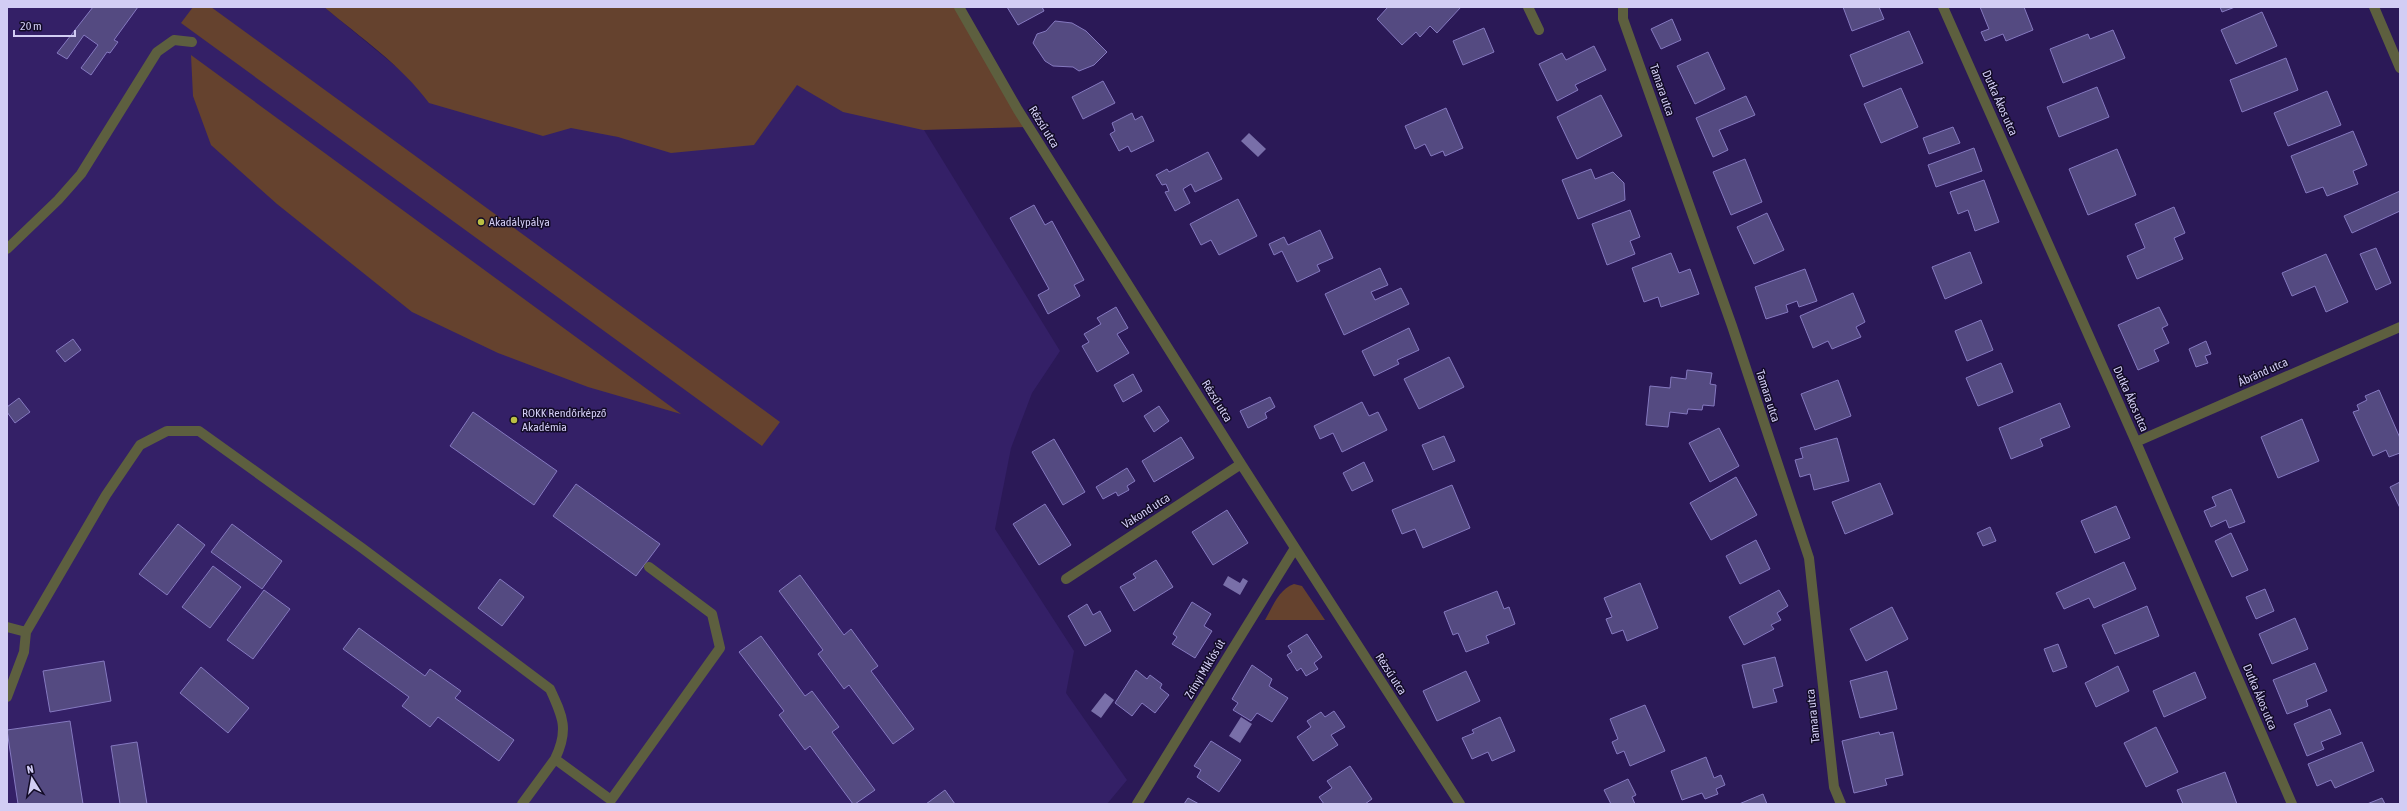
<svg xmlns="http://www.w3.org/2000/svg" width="2407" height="811" viewBox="0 0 2407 811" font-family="'Asap Condensed',sans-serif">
<rect width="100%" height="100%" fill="#2b1957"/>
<!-- built -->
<path fill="#342067" d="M 7,7 L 324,7 L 417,84 L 618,137 L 752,144 L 797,84 L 924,130 L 1060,351 L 1032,393 L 1011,448 L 995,529 L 1074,651 L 1066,693 L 1127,780 L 1107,804 L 7,804 Z"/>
<!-- green -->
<path fill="#65422e" d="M 193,7 L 211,7 L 780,422 L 762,446 L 181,23 Z
M 324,7 L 959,7 L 1029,127 L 923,130 L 843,112 L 797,85 L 754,145 L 671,153 L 618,137 L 571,128 L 543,136 L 429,103 C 401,65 360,37 324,7 Z
M 191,55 L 681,414 L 588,387 L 498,353 L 412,312 L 277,204 L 211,145 L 193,96 Z
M 1294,584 L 1302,586 L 1325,620 L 1265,620 C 1273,606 1279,589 1294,584 Z"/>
<!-- water -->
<path fill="#796fa9" d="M 1249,133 L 1266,149 L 1258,157 L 1241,141 Z
M 1228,576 L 1240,583 L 1243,578 L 1248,581 L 1240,595 L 1223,585 Z
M 1105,693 L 1114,700 L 1101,718 L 1091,711 Z
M 1241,717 L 1252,724 L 1240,743 L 1229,736 Z"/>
<!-- building -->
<path fill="#544a81" stroke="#8579c0" d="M 93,7 L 138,7 L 114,40 L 118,42 L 110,53 L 107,52 L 91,75 L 81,68 L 98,45 L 84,35 L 67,59 L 57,53 Z
M 1007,7 L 1042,7 L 1044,11 L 1018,25 Z
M 1388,7 L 1461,7 L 1437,33 L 1430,26 L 1420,37 L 1416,32 L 1402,45 L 1377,19 Z
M 1843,7 L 1879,7 L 1884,19 L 1852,31 Z
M 1980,7 L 2024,7 L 2033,30 L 2006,41 L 2003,34 L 1985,41 L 1981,32 L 1989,29 Z
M 2220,7 L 2235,7 L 2222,12 Z
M 2262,12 L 2277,46 L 2236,64 L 2221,30 Z
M 1672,19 L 1681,40 L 1661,49 L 1651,29 Z
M 1055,21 L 1072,23 L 1086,31 L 1107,52 L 1094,65 L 1079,71 L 1073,67 L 1053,66 L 1045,61 L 1033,43 L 1037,34 L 1046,31 Z
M 1484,28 L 1494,52 L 1463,65 L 1453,41 Z
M 2113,30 L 2125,58 L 2063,83 L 2050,49 L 2088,34 L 2090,39 Z
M 1909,31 L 1923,63 L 1863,87 L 1850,55 Z
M 1594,46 L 1606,70 L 1575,85 L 1578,90 L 1557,101 L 1539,64 L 1562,53 L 1566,60 Z
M 1708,52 L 1725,89 L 1695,104 L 1677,66 Z
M 2286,58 L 2298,90 L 2242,112 L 2230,80 Z
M 1103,81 L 1115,103 L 1083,119 L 1072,97 Z
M 2097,87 L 2109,117 L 2059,137 L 2047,107 Z
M 1901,88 L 1918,127 L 1881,143 L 1864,104 Z
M 2327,91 L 2341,125 L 2288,146 L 2274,113 Z
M 1601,95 L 1622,136 L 1577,159 L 1557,117 Z
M 1746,96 L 1755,115 L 1719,130 L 1728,150 L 1713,157 L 1696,118 Z
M 1446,108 L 1463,148 L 1445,156 L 1443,151 L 1431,156 L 1425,144 L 1415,149 L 1405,126 Z
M 1132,113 L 1135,120 L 1142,116 L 1154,141 L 1131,152 L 1128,146 L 1119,151 L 1110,134 L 1115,131 L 1112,123 Z
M 1953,127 L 1960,143 L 1929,154 L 1923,138 Z
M 2353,131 L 2367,165 L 2353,171 L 2358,184 L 2327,196 L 2323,187 L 2306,193 L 2291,156 Z
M 1974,148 L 1982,171 L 1936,187 L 1928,165 Z
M 2117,149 L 2136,195 L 2088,215 L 2069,169 Z
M 1208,152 L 1222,179 L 1195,192 L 1191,184 L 1183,189 L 1190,203 L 1175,211 L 1165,192 L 1169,191 L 1166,184 L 1162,185 L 1156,175 L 1167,169 L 1169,172 Z
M 1745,159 L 1762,202 L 1731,215 L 1713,172 Z
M 1591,169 L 1595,179 L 1613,172 L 1624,183 L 1625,200 L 1578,219 L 1562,180 Z
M 1984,180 L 1999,222 L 1975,231 L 1968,210 L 1958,214 L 1950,192 Z
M 2400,191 L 2400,211 L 2352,233 L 2344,216 Z
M 1238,199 L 1257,236 L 1219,255 L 1211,240 L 1201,245 L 1190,224 Z
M 1034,205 L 1045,225 L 1052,221 L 1084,280 L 1074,285 L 1080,296 L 1048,314 L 1038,295 L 1049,289 L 1010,218 Z
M 2174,207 L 2185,233 L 2174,238 L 2183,259 L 2137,279 L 2127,256 L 2145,248 L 2135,224 Z
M 1630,210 L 1640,237 L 1630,241 L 1635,254 L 1607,265 L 1592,224 Z
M 1767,213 L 1784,250 L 1754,264 L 1737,227 Z
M 1320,230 L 1333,258 L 1317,265 L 1320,271 L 1297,282 L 1282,251 L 1274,255 L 1269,244 L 1284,237 L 1288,245 Z
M 2376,248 L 2391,283 L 2376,290 L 2360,254 Z
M 1970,252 L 1982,283 L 1945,299 L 1932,267 Z
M 1671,253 L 1679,273 L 1690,269 L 1699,294 L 1661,307 L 1658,297 L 1644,302 L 1632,268 Z
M 2326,254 L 2348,302 L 2326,312 L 2315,286 L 2292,296 L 2282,273 Z
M 1380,268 L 1388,285 L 1371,292 L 1375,300 L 1401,288 L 1409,304 L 1344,335 L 1325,294 Z
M 1805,269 L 1817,301 L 1799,307 L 1797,301 L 1786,305 L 1788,312 L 1766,319 L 1755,287 Z
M 1853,293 L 1865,322 L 1856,327 L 1861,337 L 1832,349 L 1828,341 L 1813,348 L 1800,316 Z
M 1116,307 L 1128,328 L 1117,334 L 1129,353 L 1097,372 L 1082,346 L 1089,342 L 1084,334 L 1101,324 L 1097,318 Z
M 2159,307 L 2168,325 L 2162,328 L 2169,343 L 2154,350 L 2159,361 L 2138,370 L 2118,325 Z
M 1981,320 L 1993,350 L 1967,361 L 1955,331 Z
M 1409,328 L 1419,350 L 1397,360 L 1399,364 L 1374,376 L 1362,351 Z
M 73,339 L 81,350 L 65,362 L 56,351 Z
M 2206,341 L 2211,354 L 2205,356 L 2208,363 L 2196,367 L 2189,349 Z
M 1449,357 L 1464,387 L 1419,409 L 1404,379 Z
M 2001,363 L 2013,392 L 1978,406 L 1966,378 Z
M 1687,370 L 1712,373 L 1710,384 L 1716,385 L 1714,406 L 1703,405 L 1702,410 L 1688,409 L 1687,414 L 1670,412 L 1668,427 L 1646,425 L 1650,386 L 1670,388 L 1671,377 L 1686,379 Z
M 1133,374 L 1142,391 L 1123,402 L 1114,385 Z
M 1838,380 L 1851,416 L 1815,430 L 1801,394 Z
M 2379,390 L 2400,438 L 2400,453 L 2389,457 L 2386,450 L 2373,456 L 2353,412 L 2359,410 L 2357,405 L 2367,400 L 2365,396 Z
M 1270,397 L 1275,407 L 1265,413 L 1267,418 L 1248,428 L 1240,411 Z
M 19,398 L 30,412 L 15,423 L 7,412 L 7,407 Z
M 1362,402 L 1369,416 L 1378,412 L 1387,430 L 1342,452 L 1333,433 L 1320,439 L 1314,426 Z
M 2060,403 L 2070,427 L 2040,439 L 2043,446 L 2011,459 L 1999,428 Z
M 1159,406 L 1169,421 L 1154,432 L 1144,416 Z
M 473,412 L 557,471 L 534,505 L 450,446 Z
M 2302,419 L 2319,461 L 2278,478 L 2261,437 Z
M 1719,428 L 1739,466 L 1710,482 L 1689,443 Z
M 1444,436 L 1455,461 L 1433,470 L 1422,445 Z
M 1181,437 L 1194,458 L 1154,482 L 1142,461 Z
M 1837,438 L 1849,481 L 1814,490 L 1810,474 L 1800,477 L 1795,460 L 1803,458 L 1800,448 Z
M 1054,439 L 1085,492 L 1063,505 L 1032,452 Z
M 1364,462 L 1373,481 L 1352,491 L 1343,473 Z
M 1127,468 L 1135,481 L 1127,486 L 1129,490 L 1118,496 L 1116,492 L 1103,499 L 1096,487 Z
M 1736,477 L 1757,515 L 1711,540 L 1690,503 Z
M 2400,482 L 2400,508 L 2390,487 Z
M 1880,483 L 1893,514 L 1845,534 L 1832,502 Z
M 576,484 L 660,544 L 636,576 L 553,516 Z
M 1452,485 L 1470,528 L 1423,548 L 1415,529 L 1402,534 L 1392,510 Z
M 2231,489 L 2245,522 L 2229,528 L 2226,520 L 2211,527 L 2204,511 L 2216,506 L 2212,497 Z
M 1045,504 L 1071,545 L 1039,565 L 1013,524 Z
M 2116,506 L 2130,538 L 2095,553 L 2081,521 Z
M 1227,510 L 1248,543 L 1213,565 L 1192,532 Z
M 178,524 L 205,545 L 167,595 L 139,574 Z
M 232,524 L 282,561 L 262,589 L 211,552 Z
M 1990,527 L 1996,541 L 1983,546 L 1977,533 Z
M 2231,533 L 2248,570 L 2232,577 L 2215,541 Z
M 1756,540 L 1770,569 L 1740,584 L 1726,556 Z
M 1156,560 L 1173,587 L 1134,611 L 1120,587 L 1136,578 L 1133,574 Z
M 2124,562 L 2136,589 L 2094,608 L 2089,598 L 2064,609 L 2056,593 Z
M 213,566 L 241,587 L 210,628 L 182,607 Z
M 800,575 L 844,635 L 851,629 L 878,666 L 871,671 L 914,729 L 893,744 L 849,685 L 844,689 L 818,654 L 823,650 L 779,591 Z
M 500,579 L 524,597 L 502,626 L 478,608 Z
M 1640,583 L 1658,628 L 1627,641 L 1623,630 L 1612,634 L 1606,619 L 1612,617 L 1604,598 Z
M 2265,589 L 2274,611 L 2256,619 L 2246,597 Z
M 264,590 L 290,609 L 253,659 L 227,640 Z
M 1779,590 L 1788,606 L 1777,613 L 1781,620 L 1771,625 L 1774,629 L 1744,645 L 1729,617 Z
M 1497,591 L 1504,609 L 1509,607 L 1515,624 L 1486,636 L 1489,643 L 1466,652 L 1458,633 L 1453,635 L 1444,612 Z
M 1192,602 L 1211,614 L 1204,626 L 1212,631 L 1195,658 L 1172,644 L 1177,637 L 1173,634 Z
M 1087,604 L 1093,615 L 1100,611 L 1111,631 L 1085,646 L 1068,616 Z
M 2147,606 L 2159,636 L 2115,654 L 2102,625 Z
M 1892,607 L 1908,639 L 1866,661 L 1850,629 Z
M 2295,618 L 2308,649 L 2272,664 L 2259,634 Z
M 359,628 L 425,676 L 430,669 L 461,691 L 455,698 L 514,740 L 499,761 L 438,717 L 430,727 L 402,706 L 409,697 L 343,649 Z
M 1307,634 L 1322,657 L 1314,663 L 1318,669 L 1306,676 L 1301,668 L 1297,671 L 1287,655 L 1292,652 L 1288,646 Z
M 761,636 L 805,696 L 812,691 L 839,727 L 832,732 L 875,790 L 855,804 L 853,804 L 810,746 L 805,750 L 779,715 L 784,711 L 739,652 Z
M 2058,644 L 2067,667 L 2053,672 L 2044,649 Z
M 1775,657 L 1783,686 L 1773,689 L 1777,702 L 1753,708 L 1742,665 Z
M 104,661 L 111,701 L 50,712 L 43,671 Z
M 2315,663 L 2327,691 L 2306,700 L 2308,706 L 2287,714 L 2273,680 Z
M 1252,665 L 1272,679 L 1269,686 L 1288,698 L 1272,722 L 1257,713 L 1251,721 L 1233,710 L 1238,703 L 1232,699 Z
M 2118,666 L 2129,691 L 2096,707 L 2085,683 Z
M 201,667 L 249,708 L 228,733 L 180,693 Z
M 1136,670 L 1147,679 L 1150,675 L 1162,684 L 1160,688 L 1169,695 L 1155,713 L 1142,703 L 1132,716 L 1115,703 Z
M 1466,671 L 1480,701 L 1437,721 L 1423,691 Z
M 1887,671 L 1897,709 L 1860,718 L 1850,681 Z
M 2195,672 L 2206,698 L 2164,717 L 2153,691 Z
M 1645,705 L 1665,751 L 1630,766 L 1624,751 L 1617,754 L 1612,742 L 1618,739 L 1610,719 Z
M 2330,709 L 2341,734 L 2321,742 L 2324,749 L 2307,756 L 2294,724 Z
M 1334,711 L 1345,727 L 1331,735 L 1338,745 L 1313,761 L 1297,737 L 1311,727 L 1307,721 L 1321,712 L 1325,717 Z
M 1500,717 L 1515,751 L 1492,761 L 1488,752 L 1472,759 L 1462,738 L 1474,733 L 1472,730 Z
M 70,721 L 83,804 L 18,804 L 7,730 Z
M 2156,727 L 2178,772 L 2146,787 L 2124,743 Z
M 1879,732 L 1880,735 L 1893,732 L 1903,775 L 1885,779 L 1887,785 L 1854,793 L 1842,741 Z
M 1211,741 L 1241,760 L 1219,792 L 1197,777 L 1201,770 L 1194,766 Z
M 137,742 L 147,804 L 120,804 L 111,746 Z
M 2362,742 L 2374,771 L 2335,788 L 2331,780 L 2317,786 L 2308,764 Z
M 1706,757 L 1714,778 L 1721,775 L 1725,785 L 1716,789 L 1718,794 L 1705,799 L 1702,793 L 1682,800 L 1671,771 Z
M 1350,766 L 1372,799 L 1365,804 L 1324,804 L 1319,797 L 1332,788 L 1327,781 Z
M 2225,772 L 2237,804 L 2183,804 L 2177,790 Z
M 1628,779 L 1636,795 L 1632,797 L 1635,804 L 1611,804 L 1604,790 Z
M 945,790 L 955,804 L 926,804 Z
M 1763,794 L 1767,804 L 1739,804 Z
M 1188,798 L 1199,804 L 1184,804 Z
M 2382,798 L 2385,804 L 2367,804 Z"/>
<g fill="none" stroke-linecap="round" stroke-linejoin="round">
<!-- lane -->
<path stroke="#5d5f3f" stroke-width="10" d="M 7,249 L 58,200 L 81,174 L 157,52 L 174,40 L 192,42
M 7,627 L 26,632 L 24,652 L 7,697
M 26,632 L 106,495 L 140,445 L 167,431 L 199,431 L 362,548 L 550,689 C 563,717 569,730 555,759
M 522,804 L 555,759 L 611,800 L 720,648 L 712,614 L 649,567"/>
<!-- street -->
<path stroke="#5d5f3f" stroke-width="10" d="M 959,7 L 1018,110 L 1241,464 L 1460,804
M 1528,7 L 1539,30
M 1623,7 L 1623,19 L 1732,326 L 1809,558 L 1834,787 L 1841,804
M 1943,7 L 2136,442 L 2292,804
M 2374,7 L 2400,68
M 2136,442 L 2400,327
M 1066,579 L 1241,464
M 1137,804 L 1295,548"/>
</g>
<!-- markers -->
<g fill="#bbc044" stroke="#120b26" stroke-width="1.5">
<circle cx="481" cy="222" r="4"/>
<circle cx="514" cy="420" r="4"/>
</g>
<g text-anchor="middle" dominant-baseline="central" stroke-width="3" stroke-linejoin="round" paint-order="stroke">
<!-- street labels -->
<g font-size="12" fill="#d2cdf4" stroke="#120b26">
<text transform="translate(1662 90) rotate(71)">Tamara utca</text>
<text transform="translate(2000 103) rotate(66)">Dutka Ákos utca</text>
<text transform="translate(1044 127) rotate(58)">Rézsű utca</text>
<text transform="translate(2263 372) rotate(-24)">Ábránd utca</text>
<text transform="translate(1768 396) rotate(72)">Tamara utca</text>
<text transform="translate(2131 399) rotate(66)">Dutka Ákos utca</text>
<text transform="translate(1217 401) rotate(58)">Rézsű utca</text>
<text transform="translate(1146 511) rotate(-33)">Vakond utca</text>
<text transform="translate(1205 669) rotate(-59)">Zrínyi Miklós út</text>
<text transform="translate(1391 674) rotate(57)">Rézsű utca</text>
<text transform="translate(2260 697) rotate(67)">Dutka Ákos utca</text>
<text transform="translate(1813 716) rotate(-96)">Tamara utca</text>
</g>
<!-- poi labels -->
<g font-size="12" fill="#d2cdf4" stroke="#120b26" text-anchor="start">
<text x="489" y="222">Akadálypálya</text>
<text x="522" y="413">ROKK Rendőrképző<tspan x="522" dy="14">Akadémia</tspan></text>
</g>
</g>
<!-- border -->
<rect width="2407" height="811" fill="none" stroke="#d2cdf4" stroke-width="16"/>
<!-- north arrow -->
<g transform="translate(32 779) rotate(349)" stroke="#120b26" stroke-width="3" paint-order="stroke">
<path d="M0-3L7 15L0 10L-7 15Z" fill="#d2cdf4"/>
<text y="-6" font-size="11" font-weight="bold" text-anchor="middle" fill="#d2cdf4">N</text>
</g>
<!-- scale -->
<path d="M14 30v6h61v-6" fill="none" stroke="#d2cdf4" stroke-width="2"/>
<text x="20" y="30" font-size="12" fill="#d2cdf4" stroke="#120b26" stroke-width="3" paint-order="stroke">20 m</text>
</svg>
